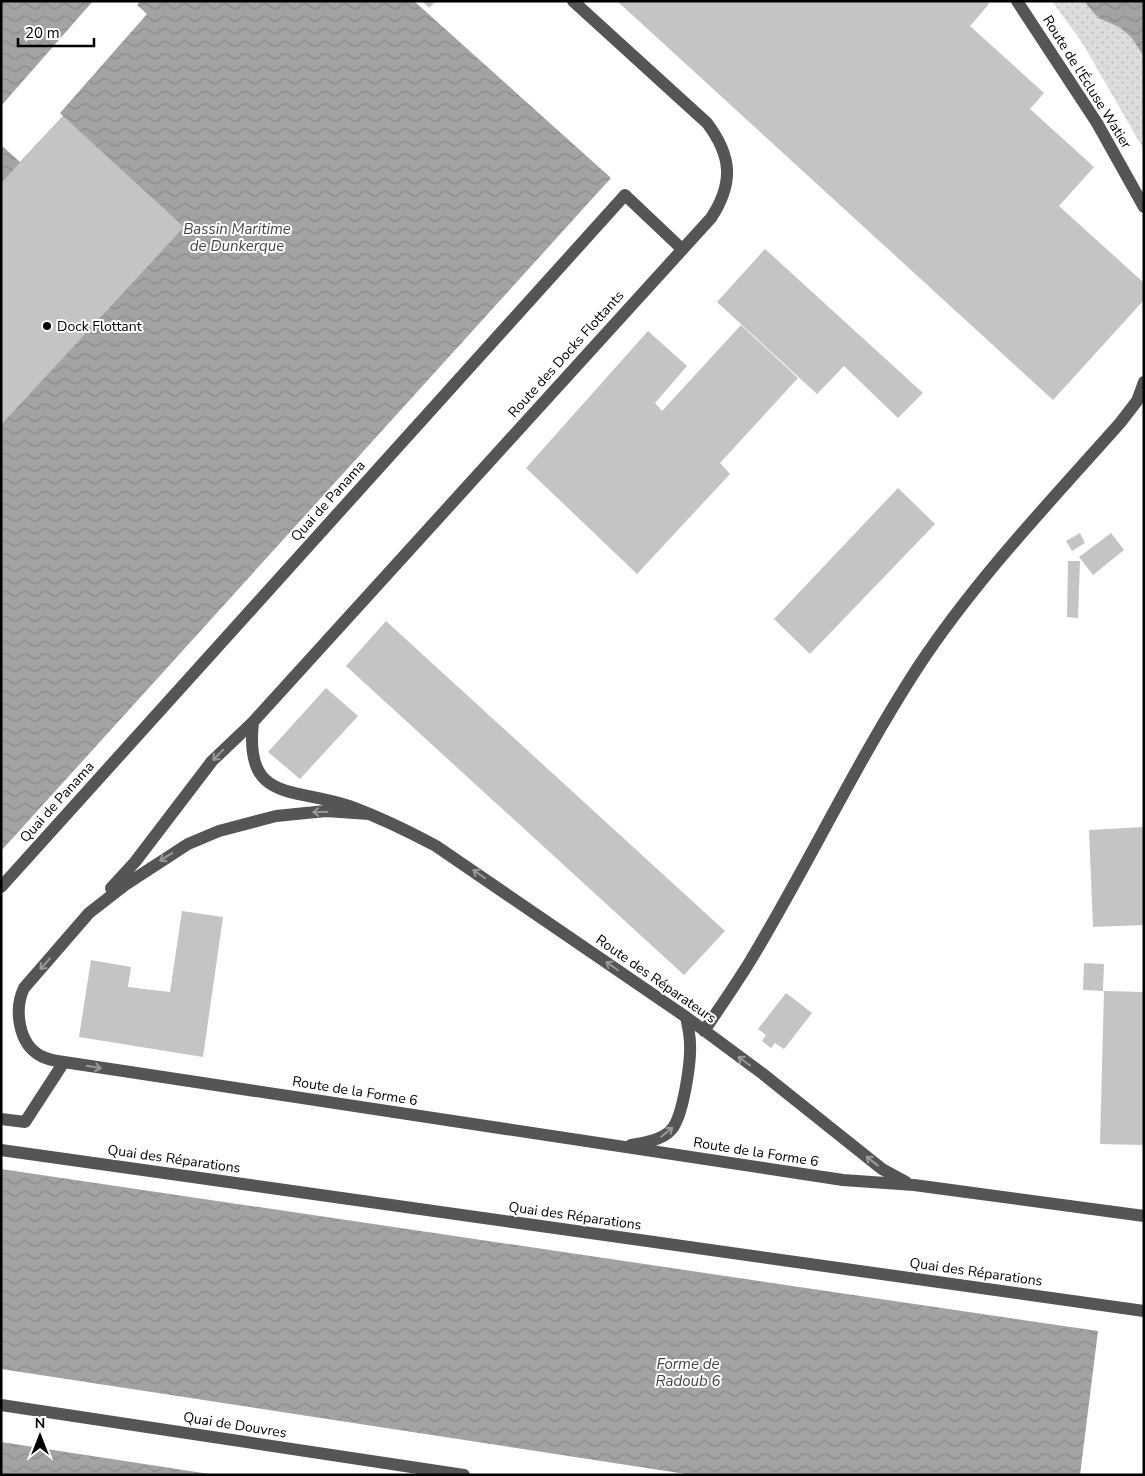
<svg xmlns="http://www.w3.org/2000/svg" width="1145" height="1476" viewBox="0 0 1145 1476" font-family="'Nunito Sans',sans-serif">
<defs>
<pattern id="grass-dots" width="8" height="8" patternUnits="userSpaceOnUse" patternTransform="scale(1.25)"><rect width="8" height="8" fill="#dcdcdc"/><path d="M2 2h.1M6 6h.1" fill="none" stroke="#bbb" stroke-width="1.8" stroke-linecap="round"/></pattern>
<pattern id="water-waves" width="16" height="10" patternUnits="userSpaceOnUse" patternTransform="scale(1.25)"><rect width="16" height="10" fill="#a3a3a3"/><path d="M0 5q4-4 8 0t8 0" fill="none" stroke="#8b8b8b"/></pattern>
</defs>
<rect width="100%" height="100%" fill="#fff"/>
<!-- grass -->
<path fill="url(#grass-dots)" d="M 1052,1 L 1084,1 L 1098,18 L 1119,27 L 1131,37 L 1144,57 L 1144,150 L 1083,44 Z"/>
<!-- water -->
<path fill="url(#water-waves)" d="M 1,1 L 414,1 L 611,178 L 1,851 Z
M 1084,1 L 1144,1 L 1144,57 L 1131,37 L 1119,27 L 1098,18 Z
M 1,1169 L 1098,1331 L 1080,1475 L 692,1475 L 1,1369 Z
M 1,1442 L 216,1475 L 1,1475 Z"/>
<!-- pier -->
<path fill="#fff" d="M 93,1 L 140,1 L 137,5 L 147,14 L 60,113 L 63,116 L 20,162 L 1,145 L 1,106 Z"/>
<!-- building -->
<path fill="#c4c4c4" d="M 422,1 L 436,1 L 429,8 Z
M 617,1 L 986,1 L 989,4 L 970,26 L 1044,93 L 1030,109 L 1094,167 L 1059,206 L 1144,283 L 1144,300 L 1053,400 Z
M 63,116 L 184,227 L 1,425 L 1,183 Z
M 765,249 L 923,393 L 898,418 L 844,366 L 817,394 L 717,302 Z
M 741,325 L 798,378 L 720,463 L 730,474 L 637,574 L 526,468 L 648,331 L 687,366 L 655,403 L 662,411 Z
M 898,488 L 935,524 L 810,654 L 774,619 Z
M 1080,533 L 1085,543 L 1072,551 L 1066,541 Z
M 1111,533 L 1124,550 L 1093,575 L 1079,557 Z
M 1068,561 L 1080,561 L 1078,618 L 1067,617 Z
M 386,621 L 725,931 L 684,975 L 346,666 Z
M 326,688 L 358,716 L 300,779 L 268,752 Z
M 1144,827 L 1144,925 L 1093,927 L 1089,830 Z
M 182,911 L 223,917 L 203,1057 L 79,1037 L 91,960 L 131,967 L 128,987 L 170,992 Z
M 1084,963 L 1104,964 L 1103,991 L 1083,990 Z
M 1104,991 L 1144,992 L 1144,1145 L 1100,1144 Z
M 786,993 L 812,1013 L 784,1049 L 775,1043 L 771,1048 L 762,1041 L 766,1035 L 758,1029 Z"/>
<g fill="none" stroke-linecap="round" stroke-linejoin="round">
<!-- minor -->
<path stroke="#555" stroke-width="12" d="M 1017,1 L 1097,123 L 1144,207
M 253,722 C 244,803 293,787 349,806 C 379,817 408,831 436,846 L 686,1017 L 763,1074 L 882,1169 L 906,1182
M 369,814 L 326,811 L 276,816 L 219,831 L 188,844 L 125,885 L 89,913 L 24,988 C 14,1009 18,1044 41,1056 C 48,1060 56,1061 64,1062 L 843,1180 L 914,1185 L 1144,1216
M 1,887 L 625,195 L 682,249
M 111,888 L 135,862 L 212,761 L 253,722 L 711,218 C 734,183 732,156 707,123 L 573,1
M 704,1031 C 720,1007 737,983 752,958 C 809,863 857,761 918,667 C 976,579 1050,502 1120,423 L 1137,401 L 1144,382
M 1,1119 L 25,1122 L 64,1062
M 631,1145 C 644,1143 662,1140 671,1130 C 683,1118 691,1062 690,1044 C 690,1035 688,1026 686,1017
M 1,1150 L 1144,1311
M 1,1405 L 464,1475"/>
</g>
<!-- one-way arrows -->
<defs><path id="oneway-shaft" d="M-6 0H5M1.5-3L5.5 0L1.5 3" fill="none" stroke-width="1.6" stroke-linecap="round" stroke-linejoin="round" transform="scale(1.25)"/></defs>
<g stroke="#999">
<use href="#oneway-shaft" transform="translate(218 755) rotate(134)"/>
<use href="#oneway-shaft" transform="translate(320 812) rotate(178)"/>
<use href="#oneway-shaft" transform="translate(166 857) rotate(147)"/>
<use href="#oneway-shaft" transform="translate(479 874) rotate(-145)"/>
<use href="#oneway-shaft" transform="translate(45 964) rotate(132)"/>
<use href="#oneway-shaft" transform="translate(612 966) rotate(-145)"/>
<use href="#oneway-shaft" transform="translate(744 1061) rotate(-143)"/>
<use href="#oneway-shaft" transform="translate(94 1067) rotate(9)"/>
<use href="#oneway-shaft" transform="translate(667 1132) rotate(-39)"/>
<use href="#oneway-shaft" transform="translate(872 1161) rotate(-142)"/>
</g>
<!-- markers -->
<circle fill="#000" stroke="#fff" stroke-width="2" cx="47" cy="326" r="5"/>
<g text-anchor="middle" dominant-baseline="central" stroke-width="4" stroke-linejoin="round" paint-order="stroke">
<!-- street labels -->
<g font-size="14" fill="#000" stroke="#fff">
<text transform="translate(1087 82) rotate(58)">Route de l'Écluse Watier</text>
<text transform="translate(566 354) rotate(-48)">Route des Docks Flottants</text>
<text transform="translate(328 501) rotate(-48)">Quai de Panama</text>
<text transform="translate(57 802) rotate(-48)">Quai de Panama</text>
<text transform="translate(656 979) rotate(35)">Route des Réparateurs</text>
<text transform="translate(355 1091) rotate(9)">Route de la Forme 6</text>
<text transform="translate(756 1152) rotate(9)">Route de la Forme 6</text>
<text transform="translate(174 1159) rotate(8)">Quai des Réparations</text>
<text transform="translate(575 1216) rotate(8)">Quai des Réparations</text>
<text transform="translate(976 1272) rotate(8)">Quai des Réparations</text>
<text transform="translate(235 1425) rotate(9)">Quai de Douvres</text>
</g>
<!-- poi labels -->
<g font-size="14" fill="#000" stroke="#fff" text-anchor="start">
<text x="57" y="326">Dock Flottant</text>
</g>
<!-- water labels -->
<g font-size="15" font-style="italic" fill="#444" stroke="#fff">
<text x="237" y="229">Bassin Maritime<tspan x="237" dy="17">de Dunkerque</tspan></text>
<text x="688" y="1364">Forme de<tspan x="688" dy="17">Radoub 6</tspan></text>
</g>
</g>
<!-- border -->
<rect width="1145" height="1476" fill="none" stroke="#000000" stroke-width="5"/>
<!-- north arrow -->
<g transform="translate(40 1436)" stroke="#ffffff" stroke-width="4" paint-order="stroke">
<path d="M0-4L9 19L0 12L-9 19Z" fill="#000000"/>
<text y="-8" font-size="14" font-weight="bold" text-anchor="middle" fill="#000000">N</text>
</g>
<!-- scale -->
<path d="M18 38v8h76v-8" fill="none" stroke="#000000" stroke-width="2.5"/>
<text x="25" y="38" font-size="15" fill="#000000" stroke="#ffffff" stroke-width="4" paint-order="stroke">20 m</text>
</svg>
